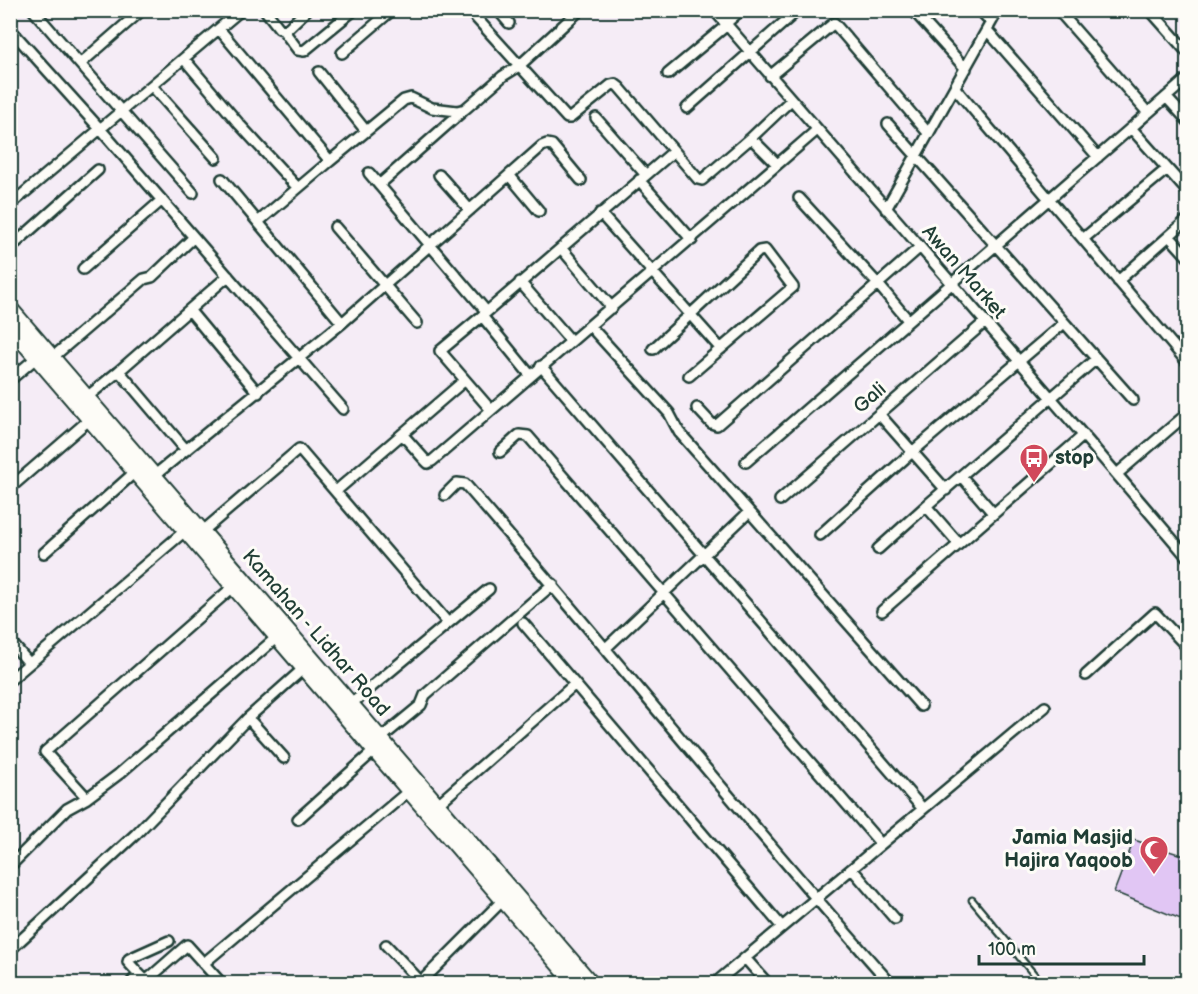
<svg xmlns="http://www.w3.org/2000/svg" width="1198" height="994" viewBox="0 0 1198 994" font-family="'Balsamiq Sans',sans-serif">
<rect width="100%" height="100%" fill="#f5ecf6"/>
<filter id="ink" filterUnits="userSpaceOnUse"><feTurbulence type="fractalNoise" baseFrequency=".0167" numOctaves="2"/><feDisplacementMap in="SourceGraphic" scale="12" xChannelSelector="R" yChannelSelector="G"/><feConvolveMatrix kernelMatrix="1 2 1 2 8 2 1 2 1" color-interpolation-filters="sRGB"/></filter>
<g filter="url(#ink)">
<!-- building -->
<path fill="#e1c6f4" stroke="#1f3d34" stroke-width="1.5" d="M 1134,840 L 1188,857 L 1188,922 L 1114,892 Z"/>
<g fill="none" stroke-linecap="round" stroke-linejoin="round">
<!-- service casing -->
<g stroke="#1f3d34" stroke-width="9">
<path id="service" d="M 972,900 L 1042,984"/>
</g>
<!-- minor casing -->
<g stroke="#1f3d34" stroke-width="14">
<path id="minor" d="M 33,10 L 80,64
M 142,10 L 80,64 L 193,193
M 265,10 L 279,28 L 286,30 L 307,10
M 469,10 L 567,118 L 570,118 L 611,85 L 615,84 L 619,87 L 698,179 L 702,180 L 751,138 L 777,164
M 498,10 L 509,23
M 714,10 C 872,193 1032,373 1188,558
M 913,10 L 966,69
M 980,10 L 991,22
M 1058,10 L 1148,113 L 1131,128 L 1188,192
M 1150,10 L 1188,53
M 725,24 L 741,10
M 10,29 L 101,130 L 343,409
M 219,29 L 330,161 L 258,222
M 283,30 L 298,50 L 304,51 L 354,10
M 987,30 L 1098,157
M 342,53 L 392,10
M 184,59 L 240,125 L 297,187
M 319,72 L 366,131
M 668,74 L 727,25
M 770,76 L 834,23 L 929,134
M 152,86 L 216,158
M 955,88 L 1188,363
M 1166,97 L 1188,121
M 687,108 L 798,10
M 1148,113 L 1188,78
M 596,118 L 646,175
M 888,124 L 1133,400
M 751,138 L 791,100
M 330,161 L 404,100 L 411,98 L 432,108 L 457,111 L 465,109 L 503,76 L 519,66 L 580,10
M 369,173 L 486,311
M 439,175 L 470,210
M 509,175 L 539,211
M 222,179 L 342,323
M 639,180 L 692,240
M 379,185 L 465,109
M 799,198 L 877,283 L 908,320
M 10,205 L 241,10
M 886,209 L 998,10
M 600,213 L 721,349
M 1188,219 L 1169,236 L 1188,257
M 335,227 L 417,323
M 1083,239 L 1167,169
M 10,248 L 98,170
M 561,248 L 612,308
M 83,269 L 162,200
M 1118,281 L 1169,236
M 520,282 L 571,341
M 190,311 L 258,393
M 482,316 L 440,351 L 491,410
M 590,326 L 669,413 L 679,432 L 921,706
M 653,349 L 759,251 L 765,250 L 793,287 L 689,376
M 53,357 L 144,279 L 152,277 L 194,237
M 541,366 L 923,809
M 119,371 L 228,276
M 531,376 L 482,316 L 674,151
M 10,380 L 37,357
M 87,397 L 119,371 L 186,450
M 697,408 L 711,423 L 717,425 L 919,248
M 879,414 L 946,490
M 402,434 L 425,460 L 428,463 L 432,461 C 560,351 689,241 817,130
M 500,452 L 519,435 L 528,436 L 881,844
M 746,462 L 1131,128
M 1117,474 L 1188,413
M 155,475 L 342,323 L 542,146 L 547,144 L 552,145 L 581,180
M 961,476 L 993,513
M 10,488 L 90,419
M 336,491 L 465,380
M 445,495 L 457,483 L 465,484 C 609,649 745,820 891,984
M 780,500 L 985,322
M 203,531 L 299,449 L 448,623
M 820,535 L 911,453 L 1064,323
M 959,544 L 926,506 L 1096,359
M 878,549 L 926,506
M 44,553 L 135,472
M 882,611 L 1084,435
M 523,623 L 782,927
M 10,641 L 29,663
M 606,648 L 749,512
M 1086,675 L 1155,613 L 1188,648
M 10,680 L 186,530
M 351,704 L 489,589
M 248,718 L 284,758
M 381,738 L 421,705 L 425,695 L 553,584
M 87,798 L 45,752 L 234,586
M 438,804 L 575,684
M 298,819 L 375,750
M 10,866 L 67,809 L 87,798 L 119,774 L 277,637
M 852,869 L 895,919
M 386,945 L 423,984
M 10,950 L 136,834 L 248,718 L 304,668
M 745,958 L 768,984
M 204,963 L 410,790
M 139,974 L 128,962 L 129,959 L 169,941
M 130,984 L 139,974 L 146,981 L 187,945 L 222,984
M 419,984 L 503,900
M 714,984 L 1045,707"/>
</g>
<!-- secondary casing -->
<g stroke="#1f3d34" stroke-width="18">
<path id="secondary" d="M 10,308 L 592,984
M 10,327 L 575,984"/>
</g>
<!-- service -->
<use href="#service" stroke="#fdfcf7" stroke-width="4.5"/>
<!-- minor -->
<use href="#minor" stroke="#fdfcf7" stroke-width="9"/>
<!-- secondary -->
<use href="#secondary" stroke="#fdfcf7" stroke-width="14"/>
</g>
</g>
<!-- icons -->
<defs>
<g id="bus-pin" transform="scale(1.5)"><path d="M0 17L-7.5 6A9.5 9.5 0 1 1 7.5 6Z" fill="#d1495b" stroke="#fdfcf7"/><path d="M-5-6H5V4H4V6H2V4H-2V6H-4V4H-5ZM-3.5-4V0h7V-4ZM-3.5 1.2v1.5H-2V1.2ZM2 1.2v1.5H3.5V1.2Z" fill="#fff"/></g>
<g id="mosque-pin" transform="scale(1.5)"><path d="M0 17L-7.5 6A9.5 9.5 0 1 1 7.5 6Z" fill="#d1495b" stroke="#fdfcf7"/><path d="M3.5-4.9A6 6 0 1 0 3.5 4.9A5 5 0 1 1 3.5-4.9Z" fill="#fff"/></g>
</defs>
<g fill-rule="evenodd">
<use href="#bus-pin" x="1034" y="458"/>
<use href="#mosque-pin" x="1154" y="850"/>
</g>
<g text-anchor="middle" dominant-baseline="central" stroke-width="6" stroke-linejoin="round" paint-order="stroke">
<!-- street labels -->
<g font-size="20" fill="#1f3d34" stroke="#fdfcf7">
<text transform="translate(964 272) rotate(49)">Awan Market</text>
<text transform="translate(870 398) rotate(-41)">Gali</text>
<text transform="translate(316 633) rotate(49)">Kamahan - Lidhar Road</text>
</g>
<!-- poi labels -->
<g font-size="20" font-weight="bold" fill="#1f3d34" stroke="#fdfcf7" text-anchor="start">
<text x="1055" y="458">stop</text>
<text x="1133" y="838" text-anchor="end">Jamia Masjid<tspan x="1133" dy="23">Hajira Yaqoob</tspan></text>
</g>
</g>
<!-- margin -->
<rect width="1198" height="994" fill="none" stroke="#fdfcf7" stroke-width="36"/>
<rect x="18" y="18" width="1162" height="958" fill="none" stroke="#1f3d34" stroke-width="2" filter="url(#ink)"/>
<!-- scale -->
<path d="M979 955v9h165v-9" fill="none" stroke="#1f3d34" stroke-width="3"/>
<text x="988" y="955" font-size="18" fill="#1f3d34" stroke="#fdfcf7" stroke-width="4.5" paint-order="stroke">100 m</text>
</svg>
